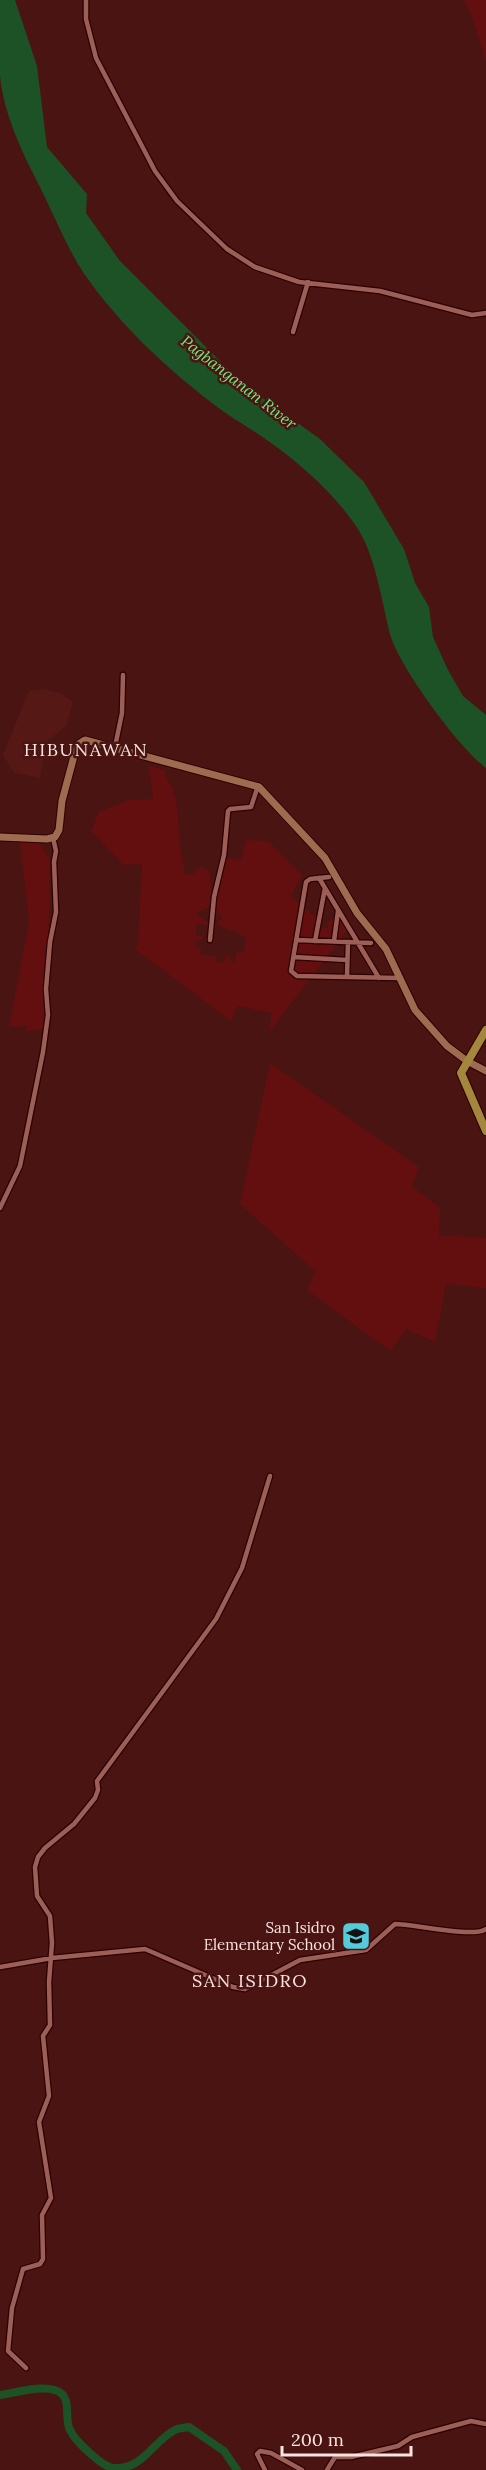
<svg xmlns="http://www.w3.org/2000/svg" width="486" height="2470" viewBox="0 0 486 2470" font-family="Lora,serif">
<rect width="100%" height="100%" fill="#491411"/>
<!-- built -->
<path fill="#561815" d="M 43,689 L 60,693 L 73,702 L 66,726 L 46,742 L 40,778 L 14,773 L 3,755 L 29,691 Z"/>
<!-- green -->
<path fill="#630f0f" d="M 464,0 L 486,0 L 486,62 L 473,19 Z
M 149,766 L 165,770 L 165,776 C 181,796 177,823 180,846 C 181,856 185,863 184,874 L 192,875 L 200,867 L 210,871 L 212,905 L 196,914 L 209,923 L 208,925 L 196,924 L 196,935 L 203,936 L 202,940 L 196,940 L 196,947 L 202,948 L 200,954 L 217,957 L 216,961 L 224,963 L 225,956 L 230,956 L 230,961 L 235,962 L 237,952 L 243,953 L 247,937 L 217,925 L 218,920 L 222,920 L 222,915 L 214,911 L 226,858 L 241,860 L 246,840 L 268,841 L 302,875 L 291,896 L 322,923 L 322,928 L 328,928 L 328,923 L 339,911 L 352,924 L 270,1031 L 271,1013 L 238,1006 L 231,1021 L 135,949 L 138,944 L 142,864 L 124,865 L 91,831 L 99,812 L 128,800 L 153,799 Z
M 20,842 L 39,842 L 50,860 L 48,1015 L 45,1029 L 26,1031 L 27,1026 L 9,1027 L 29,922 Z
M 270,1063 L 419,1167 L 412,1186 L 440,1208 L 439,1235 L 486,1238 L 486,1288 L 446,1284 L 435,1342 L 407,1329 L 390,1351 L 307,1290 L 315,1271 L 240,1204 Z"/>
<!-- water -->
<path fill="#1d5226" d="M 0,0 L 15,0 L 37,66 L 47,147 L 87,194 L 86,213 L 120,261 L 243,384 L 320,439 L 364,482 L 404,549 L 415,583 L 429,607 L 433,637 L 448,670 L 463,696 L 486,715 L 486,768 C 459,748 398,665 390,634 C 381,599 376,556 356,526 C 334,494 302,465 271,443 C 252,429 231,418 212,403 C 164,366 117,322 83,272 C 66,246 54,215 40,187 C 22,152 4,115 0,76 C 0,51 0,25 0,0 Z"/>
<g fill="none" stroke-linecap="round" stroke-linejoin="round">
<!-- river -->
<path stroke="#1d5226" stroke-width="8" d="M 0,2395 C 16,2393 39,2385 55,2390 C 74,2396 63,2417 70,2430 C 75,2441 102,2467 114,2468 C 143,2470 154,2440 175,2430 C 179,2428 185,2428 189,2427 L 224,2451 L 237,2470"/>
<!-- street casing -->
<g stroke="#2c0000" stroke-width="7">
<path id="street" d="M 86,0 L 86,19 L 96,58 L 155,171 L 177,201 L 227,249 L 255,267 L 299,282 L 380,291 L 472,315 L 486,313
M 293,332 L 308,282
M 115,747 L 122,713 L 123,675
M 329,877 L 310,879 L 306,882 L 291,971 L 297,976 L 399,978
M 319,878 L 379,978
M 210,940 L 214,897 L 224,855 L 228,811 L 230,809 L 251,807 L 258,786
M 297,940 L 371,943
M 315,941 L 325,888
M 334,941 L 338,911
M 294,957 L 347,960
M 347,977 L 348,942
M 0,1208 L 20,1166 L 43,1052 L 48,1015 L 46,989 L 50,942 L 56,912 L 54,862 L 56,851 L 53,838
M 0,1967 L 52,1958 L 145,1949 L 233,1987 L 245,1989 L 300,1960 L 366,1950 L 395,1924 C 413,1924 474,1938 486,1929
M 26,2368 L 8,2351 L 12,2308 L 23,2269 L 40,2264 L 43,2259 L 42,2215 L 51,2198 L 39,2122 L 49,2096 L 43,2036 L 50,2025 L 49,1982 L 52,1943 L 50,1916 L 37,1896 L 35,1867 L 38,1857 L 45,1848 L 74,1824 L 95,1798 L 98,1790 L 97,1781 L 216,1619 L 242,1568 L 270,1476
M 265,2470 L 257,2454 L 260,2451 L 271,2453 L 302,2470
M 327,2470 L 335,2457 L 351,2457 L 398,2446 L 412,2437 L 471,2421 L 486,2424"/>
</g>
<!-- secondary casing -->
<g stroke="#2c0000" stroke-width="9">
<path id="secondary" d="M 0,837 L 47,839 L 55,837 L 59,830 L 62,801 L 77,745 L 85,740 L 259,787 L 325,858 L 357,913 L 386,949 L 415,1010 L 447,1046 L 467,1061 L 486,1071"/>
</g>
<!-- highway casing -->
<g stroke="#2c0000" stroke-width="10">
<path id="highway" d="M 486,1030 L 461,1073 L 486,1131"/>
</g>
<!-- street -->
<use href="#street" stroke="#9c5f58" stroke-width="4.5"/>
<!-- secondary -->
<use href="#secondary" stroke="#9e6b50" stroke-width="7"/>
<!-- highway -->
<use href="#highway" stroke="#a4863d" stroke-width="8"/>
</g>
<!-- icons -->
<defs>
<g id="school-square" transform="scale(1.5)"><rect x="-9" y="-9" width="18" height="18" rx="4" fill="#53cbda" stroke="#491411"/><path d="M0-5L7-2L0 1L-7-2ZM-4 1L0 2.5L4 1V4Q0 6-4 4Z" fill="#111"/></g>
</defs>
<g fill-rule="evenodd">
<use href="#school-square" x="356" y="1936"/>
</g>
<g text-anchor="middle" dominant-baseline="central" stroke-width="5" stroke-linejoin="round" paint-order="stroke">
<!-- poi labels -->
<g font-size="15" fill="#fae4e1" stroke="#491411" text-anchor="end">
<text x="335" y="1927">San Isidro<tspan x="335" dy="17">Elementary School</tspan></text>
</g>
<!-- water labels -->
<g font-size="16" font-style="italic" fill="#6feb81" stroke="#491411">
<text transform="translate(239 382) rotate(38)">Pagbanganan River</text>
</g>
<!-- quarter labels -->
<g font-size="18" letter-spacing="1.5" fill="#fae4e1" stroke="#491411">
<text x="86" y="749">HIBUNAWAN</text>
<text x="250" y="1980">SAN ISIDRO</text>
</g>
</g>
<!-- scale -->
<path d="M282 2446v9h129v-9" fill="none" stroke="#fae4e1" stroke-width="3"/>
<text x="291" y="2446" font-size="18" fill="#fae4e1" stroke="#491411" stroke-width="4.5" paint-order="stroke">200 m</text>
</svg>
